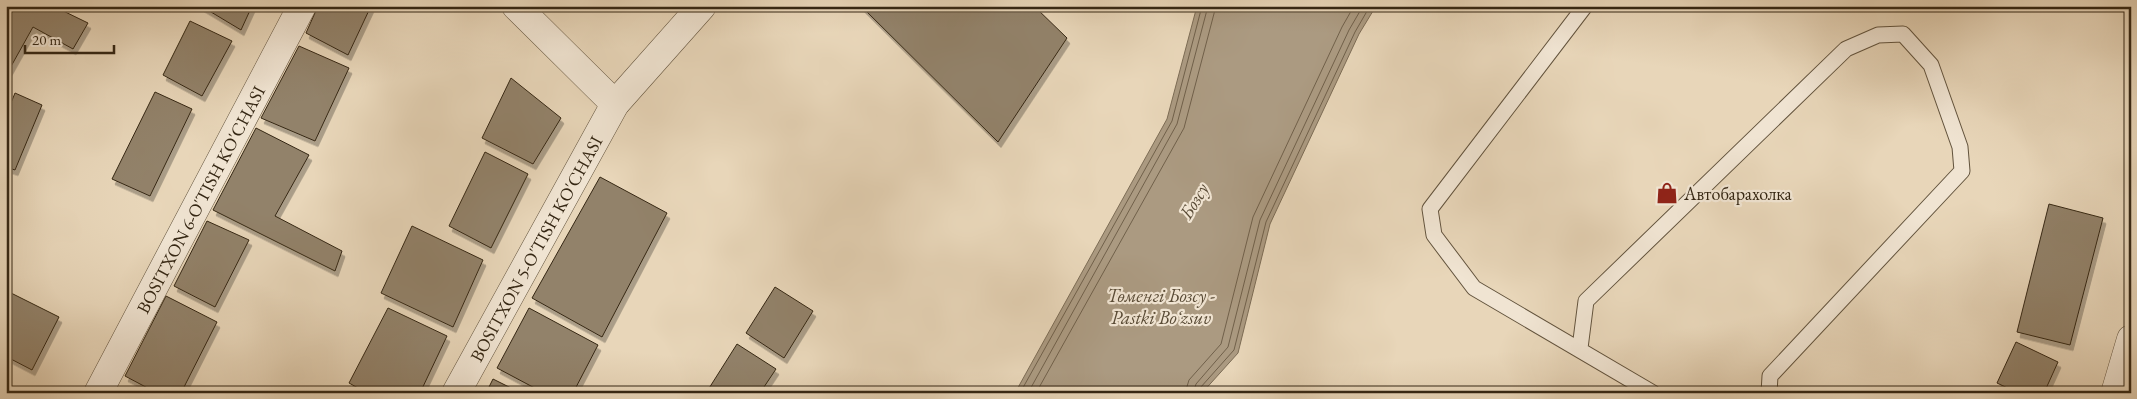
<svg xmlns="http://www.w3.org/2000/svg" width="2137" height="399" viewBox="0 0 2137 399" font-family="'EB Garamond',serif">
<defs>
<filter id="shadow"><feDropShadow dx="3" dy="5.5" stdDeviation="0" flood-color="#0004"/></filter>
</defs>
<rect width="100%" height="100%" fill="#e8d6b9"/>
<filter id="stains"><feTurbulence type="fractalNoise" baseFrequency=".004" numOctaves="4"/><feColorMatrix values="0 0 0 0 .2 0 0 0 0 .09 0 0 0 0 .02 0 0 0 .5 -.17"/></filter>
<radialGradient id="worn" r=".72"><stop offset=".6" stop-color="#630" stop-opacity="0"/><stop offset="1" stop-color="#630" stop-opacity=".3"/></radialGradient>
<!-- water -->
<path fill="#ab9a81" stroke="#7c6c55" d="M 1197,6 L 1376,6 L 1359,34 L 1270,224 L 1238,353 L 1202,393 L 1015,393 L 1167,119 Z"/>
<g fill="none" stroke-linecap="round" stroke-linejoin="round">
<!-- shore -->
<path stroke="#70604a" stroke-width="1" d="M 1020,393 L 1172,121 L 1202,6
M 1028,393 L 1177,124 L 1208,6
M 1036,393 L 1184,128 L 1216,6
M 1185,393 L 1189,380 L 1221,344 L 1253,217 L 1342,27 L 1354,6
M 1193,393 L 1196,384 L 1228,347 L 1260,220 L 1349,30 L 1363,6
M 1199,393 L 1200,388 L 1234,350 L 1266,222 L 1355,32 L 1370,6"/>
</g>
<!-- building -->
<path fill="#92826a" stroke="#352714" filter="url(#shadow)" d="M 6,6 L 53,6 L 88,23 L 73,49 L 33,27 L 9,70 L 6,68 Z
M 201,6 L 252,6 L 241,30 Z
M 318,6 L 371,6 L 348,55 L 306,33 Z
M 861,6 L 1034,6 L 1067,38 L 998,142 Z
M 190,21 L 232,41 L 202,96 L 163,75 Z
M 299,46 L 349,68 L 315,141 L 261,118 Z
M 511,78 L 561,118 L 533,164 L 482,138 Z
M 155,92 L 192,109 L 150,196 L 112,179 Z
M 15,93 L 42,105 L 15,170 L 6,167 L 6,115 Z
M 256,128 L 309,155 L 275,216 L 342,251 L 335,271 L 213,210 Z
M 485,152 L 528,174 L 491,248 L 449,226 Z
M 600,177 L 667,213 L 602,337 L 532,298 Z
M 2049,204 L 2103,218 L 2070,345 L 2017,332 Z
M 207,221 L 249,240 L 215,307 L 174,286 Z
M 412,226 L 483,260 L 453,327 L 381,293 Z
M 775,287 L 813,311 L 784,358 L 746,333 Z
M 7,291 L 59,317 L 32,370 L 9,358 L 6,364 Z
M 166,296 L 217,322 L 181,393 L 157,393 L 125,376 Z
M 388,308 L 447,336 L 420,393 L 367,393 L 349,383 Z
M 529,308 L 598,345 L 573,393 L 544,393 L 497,368 Z
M 2016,342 L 2058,362 L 2044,393 L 2018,393 L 1997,383 Z
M 737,344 L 776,369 L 760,393 L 706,393 Z
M 493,379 L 521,393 L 486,393 Z"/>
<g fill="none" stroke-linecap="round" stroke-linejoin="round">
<!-- service casing -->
<g stroke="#62533d" stroke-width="17">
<path id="service" d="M 1585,6 L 1430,209 L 1434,235 L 1474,288 L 1653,393
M 1580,348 L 1586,301 L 1846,49 L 1878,35 L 1903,34 L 1931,65 L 1960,147 L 1962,171 L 1770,376 L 1769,393"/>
</g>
<!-- minor casing -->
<g stroke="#62533d" stroke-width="29">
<g id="minor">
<path d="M 516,6 L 615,104"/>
<path id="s1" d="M 98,393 L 302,6"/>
<path id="s2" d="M 456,393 L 615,104 L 702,6"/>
</g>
</g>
<!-- tertiary casing -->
<g stroke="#62533d" stroke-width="29">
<path id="tertiary" d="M 2115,393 L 2131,339"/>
</g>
<!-- service -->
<use href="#service" stroke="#f0e4d2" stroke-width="15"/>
<!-- minor -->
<use href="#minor" stroke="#f0e4d2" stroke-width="28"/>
<!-- tertiary -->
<use href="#tertiary" stroke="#f0e4d2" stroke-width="28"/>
</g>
<!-- icons -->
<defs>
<g id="shop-bare" transform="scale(1.725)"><path d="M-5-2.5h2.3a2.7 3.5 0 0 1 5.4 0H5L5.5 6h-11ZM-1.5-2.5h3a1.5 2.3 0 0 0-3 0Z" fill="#8f2418" stroke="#f0e4d2" stroke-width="2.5" paint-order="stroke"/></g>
</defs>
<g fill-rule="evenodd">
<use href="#shop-bare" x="1667" y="193"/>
</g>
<g text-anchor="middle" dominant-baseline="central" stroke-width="4.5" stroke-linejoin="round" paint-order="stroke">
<!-- poi labels -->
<g font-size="18" fill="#352714" stroke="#f0e4d2" text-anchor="start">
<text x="1684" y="193">Автобарахолка</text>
</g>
<!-- street labels -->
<g font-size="18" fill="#352714" stroke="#f0e4d2">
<text stroke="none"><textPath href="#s1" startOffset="219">BOSITXON 6-O'TISH KO'CHASI</textPath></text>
<text stroke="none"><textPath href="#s2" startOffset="165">BOSITXON 5-O'TISH KO'CHASI</textPath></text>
</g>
<!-- water labels -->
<g font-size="19" font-style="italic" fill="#584a35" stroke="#f0e4d2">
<text transform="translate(1194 201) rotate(-59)">Бозсу</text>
<text x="1161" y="295">Төменгі Бозсу -<tspan x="1161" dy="22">Pastki Boʻzsuv</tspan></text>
</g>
</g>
<!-- margin -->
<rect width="2137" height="399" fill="none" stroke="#e8d6b9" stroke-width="25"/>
<rect x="8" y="8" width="2122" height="384" fill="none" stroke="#352714" stroke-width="2.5"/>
<rect x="12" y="12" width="2112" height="374" fill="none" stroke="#352714"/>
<!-- scale -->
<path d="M25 45v8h89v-8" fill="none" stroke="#352714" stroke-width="2.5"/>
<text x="32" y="45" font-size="15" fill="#352714" stroke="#f0e4d2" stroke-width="4" paint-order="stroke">20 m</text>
<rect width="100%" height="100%" filter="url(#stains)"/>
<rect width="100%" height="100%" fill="url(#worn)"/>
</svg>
